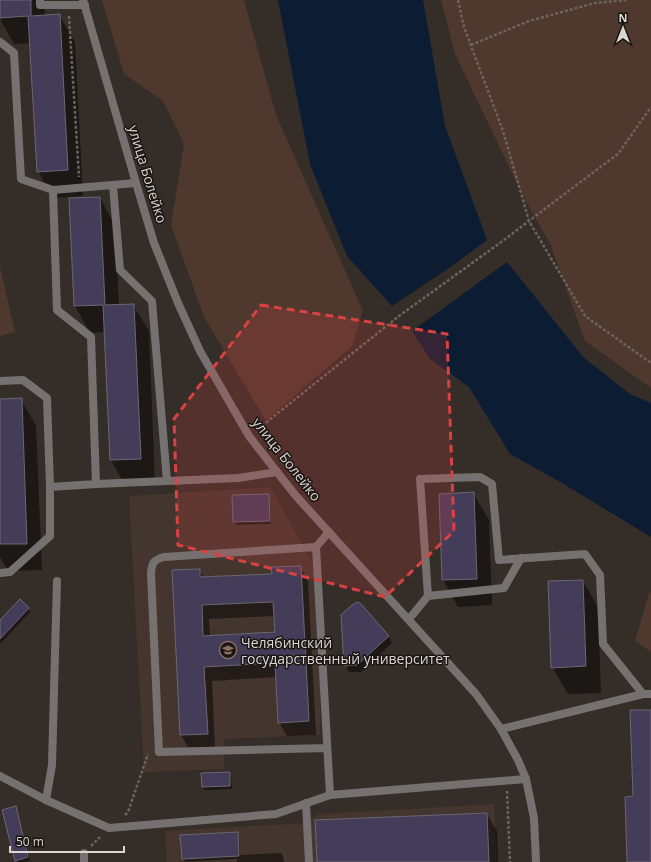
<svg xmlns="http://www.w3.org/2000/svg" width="651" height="862" viewBox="0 0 651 862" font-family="'Open Sans',sans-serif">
<rect width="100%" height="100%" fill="#352d28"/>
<!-- built -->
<path fill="#44352e" d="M 270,487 L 314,565 L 320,673 L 320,735 L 224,739 L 224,769 L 144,772 L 129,496 Z
M 494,804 L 497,862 L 167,862 L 165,831 L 305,823 L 319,814 Z"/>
<!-- green -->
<path fill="#4f382d" d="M 102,0 L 244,0 L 276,115 L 363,311 L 352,346 L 266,421 L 204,317 L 171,225 L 184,144 L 163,101 L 124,74 Z
M 441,0 L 651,0 L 651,388 L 585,341 L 550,243 L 525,200 L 455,54 Z
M 0,267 L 15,332 L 0,336 Z
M 651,592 L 651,652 L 635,641 L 649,593 Z"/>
<!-- water -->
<path fill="#0c1d33" d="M 278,0 L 423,0 L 445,126 L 487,240 L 449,268 L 392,306 L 347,256 L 310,164 Z
M 507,262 L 584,358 L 630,394 L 651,403 L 651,537 L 562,483 L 510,454 L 469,387 L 430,359 L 412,331 Z"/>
<!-- shadow -->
<path fill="#0007" fill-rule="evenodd" d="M 0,0 L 44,0 L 45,16 L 59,15 L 75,42 L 83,196 L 53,198 L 38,171 L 31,43 L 14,44 L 0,19 Z
M 100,198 L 115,225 L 119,305 L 133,305 L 149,331 L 155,485 L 126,487 L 111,460 L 105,332 L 90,333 L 75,306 L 70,199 Z
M 21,399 L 36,426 L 42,570 L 8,571 L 0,557 L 0,400 Z
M 473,493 L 489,520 L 492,605 L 458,607 L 443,580 L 440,495 Z
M 268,495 L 270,499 L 271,524 L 236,525 L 234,521 Z
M 300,567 L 308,581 L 316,735 L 287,736 L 279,722 L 277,677 L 212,681 L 215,748 L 189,749 L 181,735 L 199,570 L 204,577 L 273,575 ZM 275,616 L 276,633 L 210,637 L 209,619 Z
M 583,581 L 598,607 L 601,693 L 568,694 L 552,667 Z
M 28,608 L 30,612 L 0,644 L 0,622 Z
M 388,636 L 392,643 L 361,672 L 349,672 L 345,665 Z
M 229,773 L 231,776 L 232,789 L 204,790 L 203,787 Z
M 16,807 L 17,811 L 30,861 L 24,862 L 17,862 L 16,860 Z
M 487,814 L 497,831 L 498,862 L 318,862 Z
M 237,833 L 239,836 L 240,855 L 281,853 L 283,856 L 284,862 L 237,862 L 237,859 L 185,862 L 183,859 Z"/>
<!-- building -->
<path fill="#443d5a" stroke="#6a6871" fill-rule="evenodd" d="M 0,0 L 31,0 L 31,16 L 60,14 L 68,170 L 37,172 L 28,16 L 0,18 Z
M 100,197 L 105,305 L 134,304 L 141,459 L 110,460 L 103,305 L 74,306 L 69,198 Z
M 22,398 L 27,544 L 0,544 L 0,399 Z
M 474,492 L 477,579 L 442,580 L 439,494 Z
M 269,494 L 270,521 L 233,522 L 232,495 Z
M 301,566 L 309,721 L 278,723 L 275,663 L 204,667 L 208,734 L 180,735 L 172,570 L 200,569 L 200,577 L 272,574 L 271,567 ZM 273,602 L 275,632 L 203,636 L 202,605 Z
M 583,580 L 586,666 L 551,668 L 548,581 Z
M 20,599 L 29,608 L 0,639 L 0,620 Z
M 358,602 L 361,604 L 389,636 L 357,665 L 344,666 L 341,615 L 352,605 Z
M 630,710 L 651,710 L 651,862 L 627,862 L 625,797 L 633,796 Z
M 230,772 L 230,786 L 202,787 L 201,773 Z
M 16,806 L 28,857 L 15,861 L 2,810 Z
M 487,813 L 489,862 L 317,862 L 315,820 Z
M 238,832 L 239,856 L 182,859 L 180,835 Z"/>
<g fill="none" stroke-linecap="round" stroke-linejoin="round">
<!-- path -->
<path stroke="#6b635f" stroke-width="2.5" stroke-dasharray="3 2" stroke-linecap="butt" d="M 458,0 L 464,27 L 503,131 L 529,221 L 585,316 L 651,363
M 69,16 L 79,177
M 471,45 L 529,21 L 595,3 L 626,0
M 258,429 L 399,316 L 504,240 L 579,183 L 618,154 L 651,107
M 507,791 L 510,862
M 125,815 L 128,812 L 148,754
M 91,846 L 100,837"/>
<!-- service -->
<path stroke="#767171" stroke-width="8" d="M 40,0 L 40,5 L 85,5
M 0,42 L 14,53 L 21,179 L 53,190 L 136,183
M 113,185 L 120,270 L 152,301 L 167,481
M 53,190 L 57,310 L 91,337 L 96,484 L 238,478 L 277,472
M 0,381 L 23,380 L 47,398 L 50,487 L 96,484
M 316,547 L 330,795
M 0,573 L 10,572 L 50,536 L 50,487
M 428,596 L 420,479 L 480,477 L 492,484 L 499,560 L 585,554 L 600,575 L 603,644 L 643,694 L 651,694
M 409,619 L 428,596 L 504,588 L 521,558
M 501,729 L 643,694
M 327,748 L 159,752 L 151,573 C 152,563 153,560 164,557 L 316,547 L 329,532
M 46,800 L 52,765 L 57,581
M 306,803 L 309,862
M 84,853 L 84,862"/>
<!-- minor -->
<path stroke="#767171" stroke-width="8" d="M 0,776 L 46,800 L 109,828 L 276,814 L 330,795 L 526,779"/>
<!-- tertiary -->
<path stroke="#767171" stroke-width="8" d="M 83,0 L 136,183 L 154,243 L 178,303 L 200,351 L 249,436 L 277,472 L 296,496 L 476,694 L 501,729 L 518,760 L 526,779 L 534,818 L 536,862"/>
</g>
<!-- marked area -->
<path fill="#d74242" fill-opacity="0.2" stroke="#d74242" stroke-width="3" stroke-dasharray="8 5" stroke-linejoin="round" d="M 261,305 L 447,334 L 454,531 L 385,597 L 178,545 L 174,419 Z"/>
<!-- icons -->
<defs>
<g id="university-ring" transform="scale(0.9)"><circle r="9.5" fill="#1a1614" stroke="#8d6e63" stroke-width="1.5"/><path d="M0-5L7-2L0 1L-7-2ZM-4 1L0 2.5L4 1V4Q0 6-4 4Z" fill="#8d6e63"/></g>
</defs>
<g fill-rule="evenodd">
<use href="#university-ring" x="228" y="650"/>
</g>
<g text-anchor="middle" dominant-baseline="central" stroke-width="3" stroke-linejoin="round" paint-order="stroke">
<!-- street labels -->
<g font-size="14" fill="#dcd6d3" stroke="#1a1614">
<text transform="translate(148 174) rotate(73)">улица Болейко</text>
<text transform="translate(287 459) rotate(52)">улица Болейко</text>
</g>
<!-- poi labels -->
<g font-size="14" fill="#dcd6d3" stroke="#1a1614" text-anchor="start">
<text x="241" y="642">Челябинский<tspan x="241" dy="16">государственный университет</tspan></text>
</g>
</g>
<!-- north arrow -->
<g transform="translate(623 28)" stroke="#1a1614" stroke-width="3" paint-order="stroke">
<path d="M0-3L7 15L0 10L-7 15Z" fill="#dcd6d3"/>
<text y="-6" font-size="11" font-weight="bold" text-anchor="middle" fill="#dcd6d3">N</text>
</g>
<!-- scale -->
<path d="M10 846v6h114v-6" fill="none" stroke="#dcd6d3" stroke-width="2"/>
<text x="16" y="846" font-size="12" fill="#dcd6d3" stroke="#1a1614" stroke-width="3" paint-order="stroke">50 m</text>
</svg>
